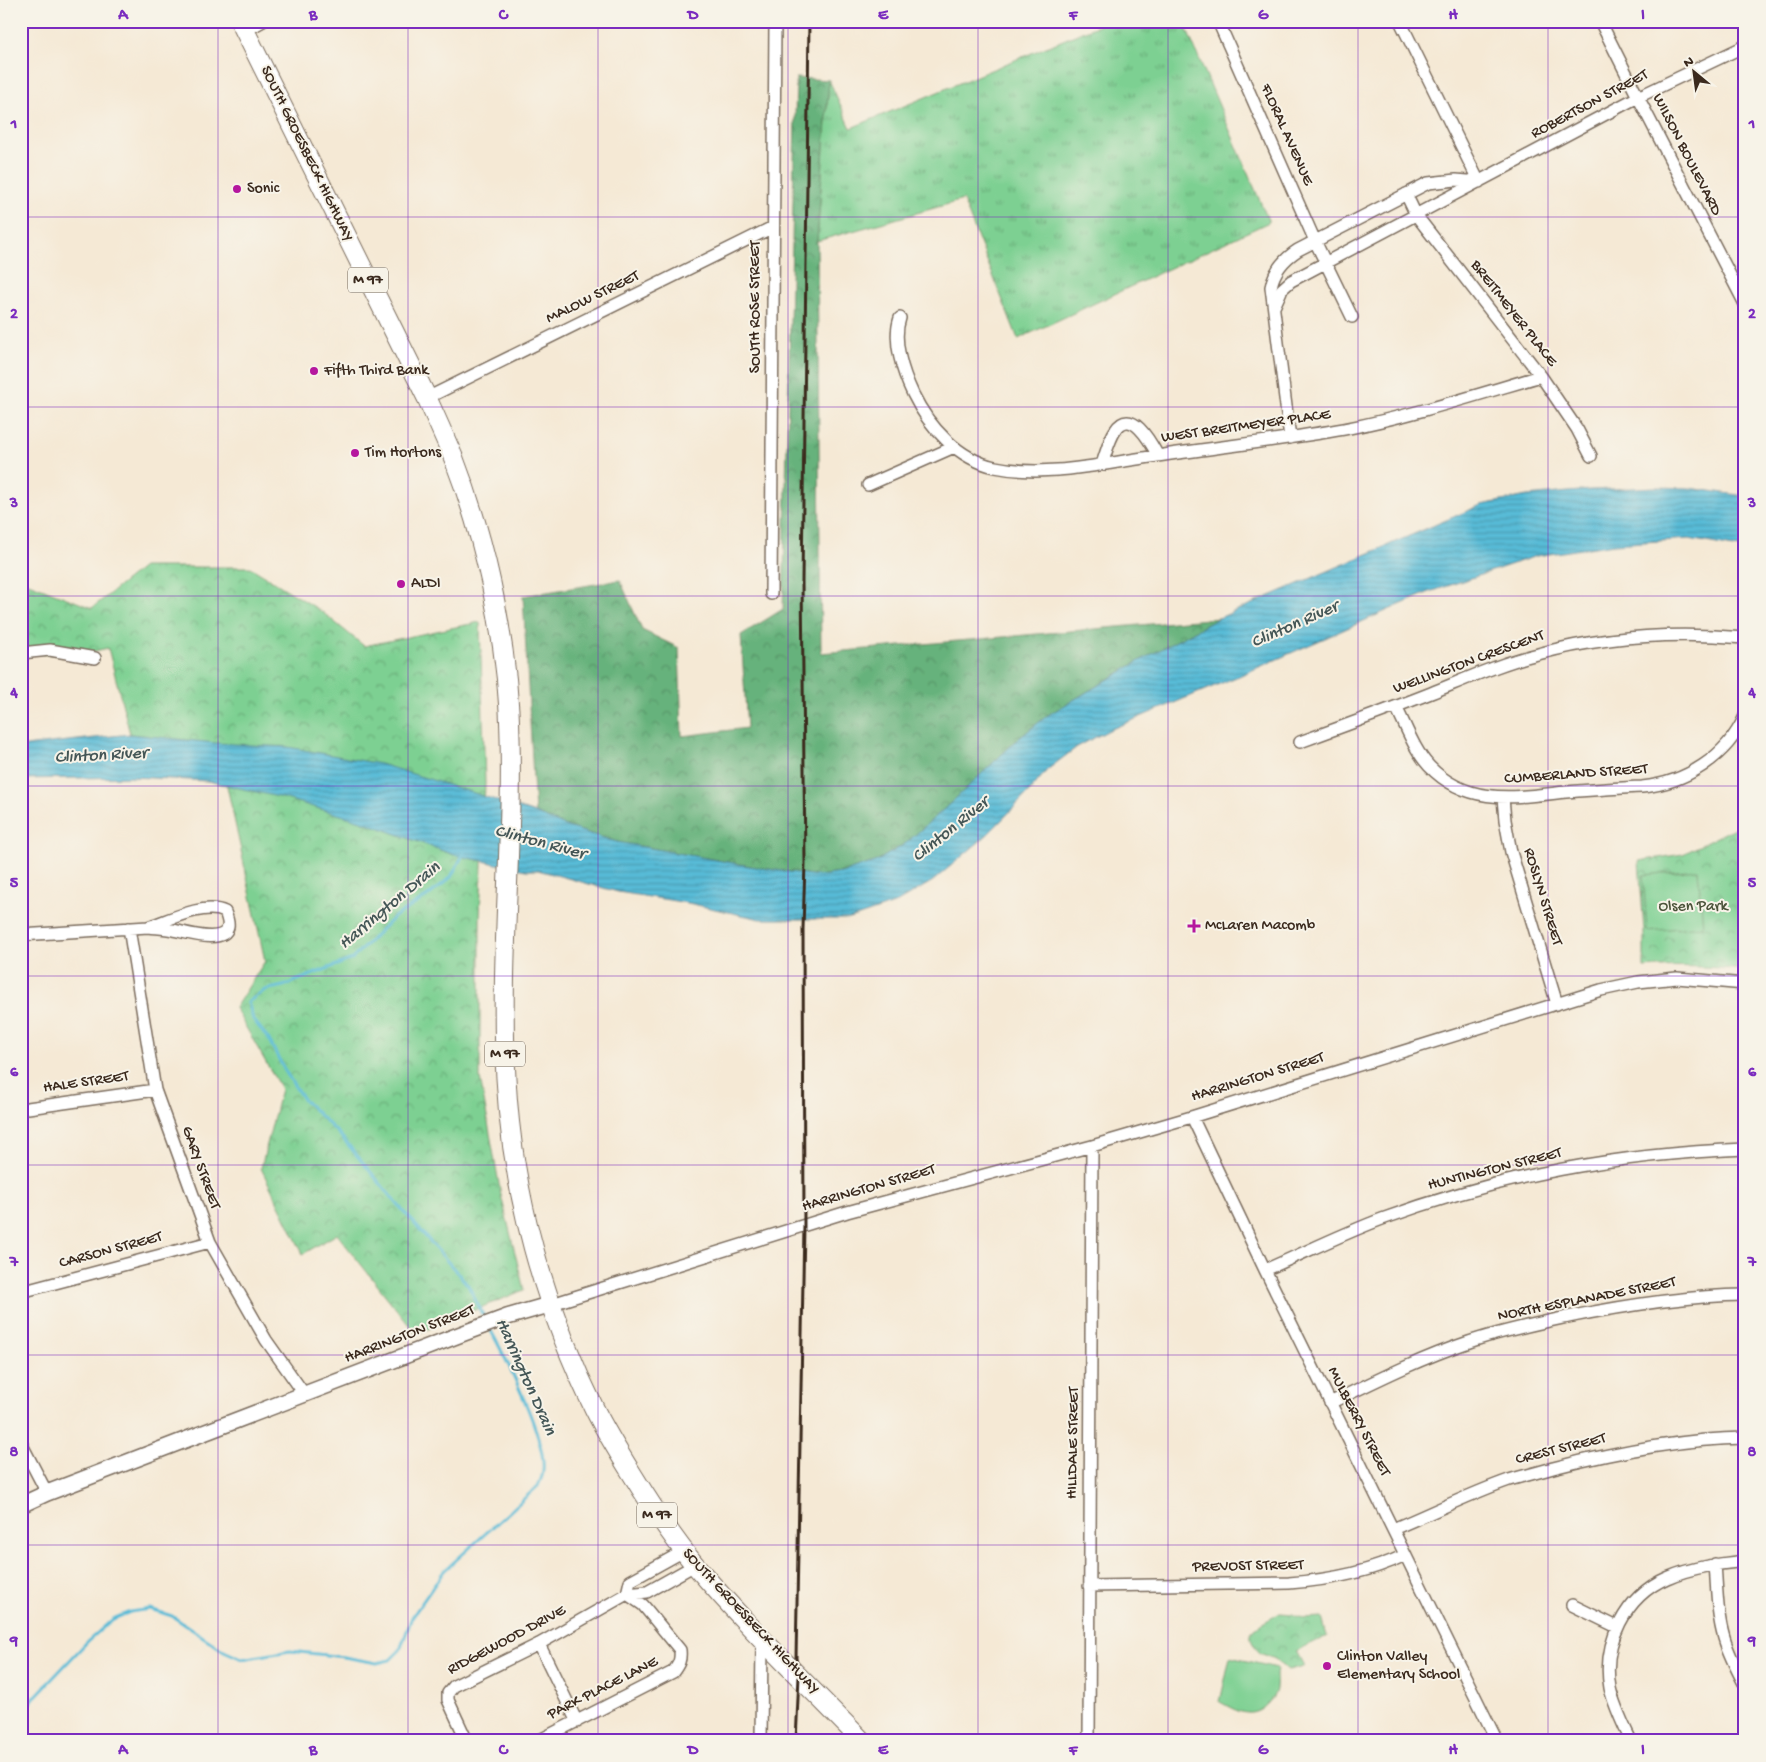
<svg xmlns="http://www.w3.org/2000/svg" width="1766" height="1762" viewBox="0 0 1766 1762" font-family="'Gochi Hand',sans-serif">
<defs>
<pattern id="grass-tufts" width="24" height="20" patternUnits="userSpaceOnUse" patternTransform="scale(1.25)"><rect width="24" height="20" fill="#7dd092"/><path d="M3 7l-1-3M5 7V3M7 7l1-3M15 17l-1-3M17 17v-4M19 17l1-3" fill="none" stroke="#68a977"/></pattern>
<pattern id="forest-crowns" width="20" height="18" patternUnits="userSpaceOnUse" patternTransform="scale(1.25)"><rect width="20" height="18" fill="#66b27c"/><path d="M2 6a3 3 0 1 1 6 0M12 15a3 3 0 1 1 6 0" fill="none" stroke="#559165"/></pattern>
<pattern id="park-crowns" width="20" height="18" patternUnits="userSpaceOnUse" patternTransform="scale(1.25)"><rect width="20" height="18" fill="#7dd092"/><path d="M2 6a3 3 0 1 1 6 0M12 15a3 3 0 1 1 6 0" fill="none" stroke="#68a977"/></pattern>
<pattern id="water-rules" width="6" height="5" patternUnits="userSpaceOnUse" patternTransform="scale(1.25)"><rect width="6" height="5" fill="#58bbd7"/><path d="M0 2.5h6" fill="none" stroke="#4a98ae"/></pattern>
</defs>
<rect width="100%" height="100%" fill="#f7f3e8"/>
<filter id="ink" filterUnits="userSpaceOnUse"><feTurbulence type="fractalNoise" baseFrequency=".02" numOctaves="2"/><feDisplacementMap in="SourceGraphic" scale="10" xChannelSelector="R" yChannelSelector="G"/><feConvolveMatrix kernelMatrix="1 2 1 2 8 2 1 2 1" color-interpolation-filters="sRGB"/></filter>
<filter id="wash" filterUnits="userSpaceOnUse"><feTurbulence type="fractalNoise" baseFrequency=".0096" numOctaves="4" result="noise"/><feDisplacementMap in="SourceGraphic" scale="20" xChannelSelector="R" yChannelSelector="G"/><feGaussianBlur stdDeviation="1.12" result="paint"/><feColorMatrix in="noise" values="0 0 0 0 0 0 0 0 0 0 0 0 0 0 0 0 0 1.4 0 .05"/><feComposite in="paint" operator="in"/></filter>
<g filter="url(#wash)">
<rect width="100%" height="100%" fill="#f5e9d5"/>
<!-- grass -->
<path fill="url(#grass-tufts)" stroke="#5c7d58" d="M 1109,21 L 1183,21 L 1269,222 L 1018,339 L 963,200 L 817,241 L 829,80 L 851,128 Z"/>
<!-- forest -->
<path fill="url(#forest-crowns)" stroke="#506e4d" d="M 796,78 L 829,80 L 817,241 L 821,653 L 1219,618 L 1141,660 L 1048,715 L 1018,739 L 954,800 L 906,843 L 877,861 L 841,873 L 819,876 L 761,868 L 617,842 L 568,827 L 535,813 L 523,596 L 620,580 L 642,630 L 679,648 L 682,736 L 747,728 L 741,635 L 783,609 Z"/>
<!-- park -->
<path fill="url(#park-crowns)" stroke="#5c7d58" d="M 143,567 L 250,567 L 321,611 L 364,646 L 480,622 L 485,783 L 480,919 L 480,1078 L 501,1195 L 524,1290 L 416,1334 L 337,1234 L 303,1254 L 261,1168 L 281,1089 L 235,1008 L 265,961 L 227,786 L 215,744 L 130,734 L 108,648 L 77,655 L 21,653 L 21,580 L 92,608 Z
M 1745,823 L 1745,970 C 1711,967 1678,965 1644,968 L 1644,931 L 1639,861 L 1683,854 Z
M 1280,1613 L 1293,1614 L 1305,1619 L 1322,1618 L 1327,1636 L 1296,1651 L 1304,1666 L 1288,1670 L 1275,1659 L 1260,1653 C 1253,1646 1247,1636 1254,1628 Z"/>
<!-- pitch -->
<path fill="#7dd092" stroke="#5c7d58" d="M 1698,870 L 1703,926 L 1647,931 L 1643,875 Z
M 1230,1657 L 1277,1668 C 1275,1675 1277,1681 1276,1688 C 1276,1693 1272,1699 1269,1702 C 1253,1721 1238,1712 1220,1702 Z"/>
<!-- water -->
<path fill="url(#water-rules)" stroke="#4a727a" d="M 1656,487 L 1689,488 L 1745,496 L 1745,549 L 1689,539 L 1614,544 L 1536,556 L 1427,593 L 1241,675 L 1109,730 L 1077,747 L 1047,770 L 1029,792 L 987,835 L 933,881 L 894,904 L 850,919 L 760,919 L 688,903 L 618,892 L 538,870 L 526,870 L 454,855 L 361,821 L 283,798 L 208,781 L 134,777 L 21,779 L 21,747 L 33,745 L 130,734 L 215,743 L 288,747 L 380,764 L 471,792 L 535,813 L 568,827 L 617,842 L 761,868 L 819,876 L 841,873 L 877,861 L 906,843 L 954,800 L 1018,739 L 1048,715 L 1141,660 L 1219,618 L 1481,505 L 1527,496 L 1590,490 Z"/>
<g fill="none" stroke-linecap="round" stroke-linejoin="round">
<!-- stream -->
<path stroke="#58bbd7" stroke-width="3" d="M 464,853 L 451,877 L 428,896 L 394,917 L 352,959 L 283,986 L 265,990 L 248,1002 L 253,1019 L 269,1040 L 285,1071 L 303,1099 L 340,1135 L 393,1199 L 468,1285 L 486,1321
M 21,1714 L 33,1699 L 87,1642 L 113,1619 L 130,1612 L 150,1609 L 172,1616 L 224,1651 L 242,1659 L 290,1651 L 344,1657 L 377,1663 L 390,1660 L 400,1650 L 412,1617 L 444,1571 L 538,1486 C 540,1481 543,1476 543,1471 C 547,1440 506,1358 490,1329"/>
</g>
</g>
<g filter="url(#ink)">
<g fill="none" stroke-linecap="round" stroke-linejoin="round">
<!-- minor casing -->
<g stroke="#7c6d5e" stroke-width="14">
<path id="minor" d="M 1218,21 L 1315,241 L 1352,317
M 1400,21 L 1479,182
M 1600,21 L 1638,97 L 1745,304
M 245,31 L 263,21
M 1406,194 L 1416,215 L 1541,376 L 1577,429 L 1591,456
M 1274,307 L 1282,289 L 1291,281 L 1638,97 L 1745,46
M 900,318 C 892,341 903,373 913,394 C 929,427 958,459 995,467 C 1048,478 1104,463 1157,456 C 1219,447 1282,440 1344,429 C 1411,416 1476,395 1541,376
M 427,398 L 773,227
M 1290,438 L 1271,287 C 1274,270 1284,259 1298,250 L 1428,183 L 1456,180 L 1479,182
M 1102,464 C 1106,453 1109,440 1115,431 C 1131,405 1151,443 1158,456
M 868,485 L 954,447
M 771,594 L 775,21
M 21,653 L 50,650 L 95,658
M 1396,707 C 1406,726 1414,750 1429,766 C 1468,807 1517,797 1566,792 C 1591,790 1617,788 1642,787 C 1685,783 1727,757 1745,716
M 1300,742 C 1344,726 1388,710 1431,693 C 1466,679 1501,663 1538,654 C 1604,636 1677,632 1745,638
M 1503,798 L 1505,820 L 1511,852 L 1557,1004
M 129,928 L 155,1090 L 210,1242 L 266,1340 L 305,1395
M 21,935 L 148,927 C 156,928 165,928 173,930 C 185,932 224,945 228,927 C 229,922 227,917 225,912 C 204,902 169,920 148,927
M 21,1109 L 155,1090
M 1192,1117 L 1265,1270 L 1497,1741
M 1265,1270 C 1304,1253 1342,1234 1382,1219 C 1502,1175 1618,1154 1745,1149
M 21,1292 L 210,1242
M 552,1304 L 847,1212 L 1092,1146 L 1188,1118 L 1601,990 L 1638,982 L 1677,978 L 1745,984
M 1330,1403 C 1375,1381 1421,1358 1469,1342 C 1501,1331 1535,1324 1568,1317 C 1627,1305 1685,1296 1745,1295
M 21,1443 L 47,1493
M 1393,1529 C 1432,1513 1469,1494 1509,1480 C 1524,1476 1539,1472 1553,1468 C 1615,1452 1680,1439 1745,1438
M 1715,1564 C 1717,1589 1717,1615 1724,1638 C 1729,1655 1737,1670 1745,1685
M 1089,1586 L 1289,1583 C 1329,1580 1368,1573 1405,1555
M 627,1594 L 630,1581 L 684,1551
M 1572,1605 L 1617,1627
M 539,1644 L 577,1722
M 467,1741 L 448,1700 L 448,1693 L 454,1686 L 539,1644 L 627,1594 L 647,1592 L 695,1565
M 538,1741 L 673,1672 C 679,1664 681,1660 680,1650 L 643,1605 L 627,1594
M 761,1741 L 762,1640
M 1089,1741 L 1092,1146
M 1631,1741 C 1623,1724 1614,1706 1610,1688 C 1602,1644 1625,1596 1667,1578 C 1692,1567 1718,1564 1745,1561"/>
</g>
<!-- tertiary casing -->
<g stroke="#7c6d5e" stroke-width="18">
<path id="tertiary" d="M 21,1505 L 47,1493 L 464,1333 L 507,1317 L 552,1304"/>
</g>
<!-- primary casing -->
<g stroke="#7c6d5e" stroke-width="21">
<path id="primary" d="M 240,21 L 427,398 C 436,418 445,438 454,459 C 484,536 504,627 509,710 C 515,832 499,955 506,1078 C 512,1193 544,1307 595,1410 C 606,1432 619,1453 632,1474 C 651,1505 671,1536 695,1565 C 747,1627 806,1683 862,1741"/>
</g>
<!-- minor -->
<use href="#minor" stroke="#fff" stroke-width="11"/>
<!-- tertiary -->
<use href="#tertiary" stroke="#fff" stroke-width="15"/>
<!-- primary -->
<use href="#primary" stroke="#fff" stroke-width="19"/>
<!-- rail -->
<path stroke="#3b2a1e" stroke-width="3" d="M 796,1741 L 799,1676 L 796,1658 L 804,1226 L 803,929 L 805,863 L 802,581 L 809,21"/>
</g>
</g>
<!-- grid -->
<path fill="none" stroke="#7b2cbf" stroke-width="1" stroke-opacity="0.55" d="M 218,21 L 218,1741M 408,21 L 408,1741M 598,21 L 598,1741M 788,21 L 788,1741M 978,21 L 978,1741M 1168,21 L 1168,1741M 1358,21 L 1358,1741M 1548,21 L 1548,1741M 21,217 L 1745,217M 21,407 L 1745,407M 21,596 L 1745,596M 21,786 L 1745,786M 21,976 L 1745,976M 21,1165 L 1745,1165M 21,1355 L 1745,1355M 21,1545 L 1745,1545"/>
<!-- markers -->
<g fill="#b5179e" stroke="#f7f3e8" stroke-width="2">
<circle cx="237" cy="189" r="5"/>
<circle cx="314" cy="371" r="5"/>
<circle cx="355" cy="453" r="5"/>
<circle cx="401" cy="584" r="5"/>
<path d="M1191.5 918.5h5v5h5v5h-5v5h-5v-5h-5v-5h5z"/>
<circle cx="1327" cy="1666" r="5"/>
</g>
<g text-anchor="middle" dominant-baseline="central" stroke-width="4" stroke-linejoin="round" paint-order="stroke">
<!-- shield labels -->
<g fill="#f7f3e8" stroke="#73665b" stroke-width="1">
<rect x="348" y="267.5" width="40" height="25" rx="4"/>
<rect x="485" y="1041.5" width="40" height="25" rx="4"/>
<rect x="637" y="1502.5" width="40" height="25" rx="4"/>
</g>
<g font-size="15" font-weight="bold" fill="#3b2a1e">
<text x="368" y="280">M 97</text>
<text x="505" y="1054">M 97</text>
<text x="657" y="1515">M 97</text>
</g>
<!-- street labels -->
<g font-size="16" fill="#3b2a1e" stroke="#f7f3e8">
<text transform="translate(1590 105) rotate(-28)">ROBERTSON STREET</text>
<text transform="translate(1286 135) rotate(66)">FLORAL AVENUE</text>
<text transform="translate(306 154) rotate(64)">SOUTH GROESBECK HIGHWAY</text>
<text transform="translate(1686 155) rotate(63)">WILSON BOULEVARD</text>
<text transform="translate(593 298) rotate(-26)">MALOW STREET</text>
<text transform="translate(756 307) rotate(-90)">SOUTH ROSE STREET</text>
<text transform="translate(1513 314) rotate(52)">BREITMEYER PLACE</text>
<text transform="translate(1246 427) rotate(-8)">WEST BREITMEYER PLACE</text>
<text transform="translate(1469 663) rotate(-20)">WELLINGTON CRESCENT</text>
<text transform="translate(1576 775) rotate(-4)">CUMBERLAND STREET</text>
<text transform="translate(1542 897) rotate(73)">ROSLYN STREET</text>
<text transform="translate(1258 1078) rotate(-17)">HARRINGTON STREET</text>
<text transform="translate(86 1083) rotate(-8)">HALE STREET</text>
<text transform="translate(200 1168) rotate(70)">GARY STREET</text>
<text transform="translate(1495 1170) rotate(-14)">HUNTINGTON STREET</text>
<text transform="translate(869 1189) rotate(-16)">HARRINGTON STREET</text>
<text transform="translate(111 1251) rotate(-15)">CARSON STREET</text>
<text transform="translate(1587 1300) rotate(-11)">NORTH ESPLANADE STREET</text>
<text transform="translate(410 1335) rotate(-21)">HARRINGTON STREET</text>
<text transform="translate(1358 1422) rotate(63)">MULBERRY STREET</text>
<text transform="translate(1074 1443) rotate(-89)">HILLDALE STREET</text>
<text transform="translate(1561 1450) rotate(-14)">CREST STREET</text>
<text transform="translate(1248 1567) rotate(-1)">PREVOST STREET</text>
<text transform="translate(750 1622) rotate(47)">SOUTH GROESBECK HIGHWAY</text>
<text transform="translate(507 1641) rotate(-28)">RIDGEWOOD DRIVE</text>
<text transform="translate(603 1689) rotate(-27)">PARK PLACE LANE</text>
</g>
<!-- poi labels -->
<g font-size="16" fill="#3b2a1e" stroke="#f7f3e8" text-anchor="start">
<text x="247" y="189">Sonic</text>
<text x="324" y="371">Fifth Third Bank</text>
<text x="365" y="453">Tim Hortons</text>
<text x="411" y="584">ALDI</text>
<text x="1205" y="926">McLaren Macomb</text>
<text x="1337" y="1657">Clinton Valley<tspan x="1337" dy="18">Elementary School</tspan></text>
</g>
<!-- park labels -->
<g font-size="16" fill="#4c543b" stroke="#f7f3e8">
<text x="1693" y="907">Olsen Park</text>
</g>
<!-- water labels -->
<g font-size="18" font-style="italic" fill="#445656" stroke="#f7f3e8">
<text transform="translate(1295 625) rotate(-24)">Clinton River</text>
<text transform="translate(101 756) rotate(-3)">Clinton River</text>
<text transform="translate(951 830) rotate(-39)">Clinton River</text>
<text transform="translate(540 843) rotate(15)">Clinton River</text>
<text transform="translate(390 906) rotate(-40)">Harrington Drain</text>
<text transform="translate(525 1377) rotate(66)">Harrington Drain</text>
</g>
</g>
<!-- margin -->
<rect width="1766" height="1762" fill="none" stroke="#f7f3e8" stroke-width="55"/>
<!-- north arrow -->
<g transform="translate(1694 72) rotate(331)" stroke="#f7f3e8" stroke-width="4" paint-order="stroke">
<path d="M0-4L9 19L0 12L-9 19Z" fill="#3b2a1e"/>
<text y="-8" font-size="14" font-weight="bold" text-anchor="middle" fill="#3b2a1e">N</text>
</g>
<rect x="28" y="28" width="1710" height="1706" fill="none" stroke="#7b2cbf" stroke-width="2"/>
<g font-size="16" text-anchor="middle" font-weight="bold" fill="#7b2cbf">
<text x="123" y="19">A</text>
<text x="313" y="19">B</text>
<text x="503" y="19">C</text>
<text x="693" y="19">D</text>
<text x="883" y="19">E</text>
<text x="1073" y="19">F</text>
<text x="1263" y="19">G</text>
<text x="1453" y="19">H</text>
<text x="1643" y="19">I</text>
<text x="14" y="128">1</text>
<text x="1752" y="128">1</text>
<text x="14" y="318">2</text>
<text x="1752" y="318">2</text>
<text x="14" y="507">3</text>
<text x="1752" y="507">3</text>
<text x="14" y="697">4</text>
<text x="1752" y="697">4</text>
<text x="14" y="887">5</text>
<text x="1752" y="887">5</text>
<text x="14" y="1076">6</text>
<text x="1752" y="1076">6</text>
<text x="14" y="1266">7</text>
<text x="1752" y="1266">7</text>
<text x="14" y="1456">8</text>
<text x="1752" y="1456">8</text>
<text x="14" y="1645">9</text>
<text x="1752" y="1645">9</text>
<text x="123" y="1754">A</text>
<text x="313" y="1754">B</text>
<text x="503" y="1754">C</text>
<text x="693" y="1754">D</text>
<text x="883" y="1754">E</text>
<text x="1073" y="1754">F</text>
<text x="1263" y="1754">G</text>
<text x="1453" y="1754">H</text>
<text x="1643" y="1754">I</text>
</g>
</svg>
